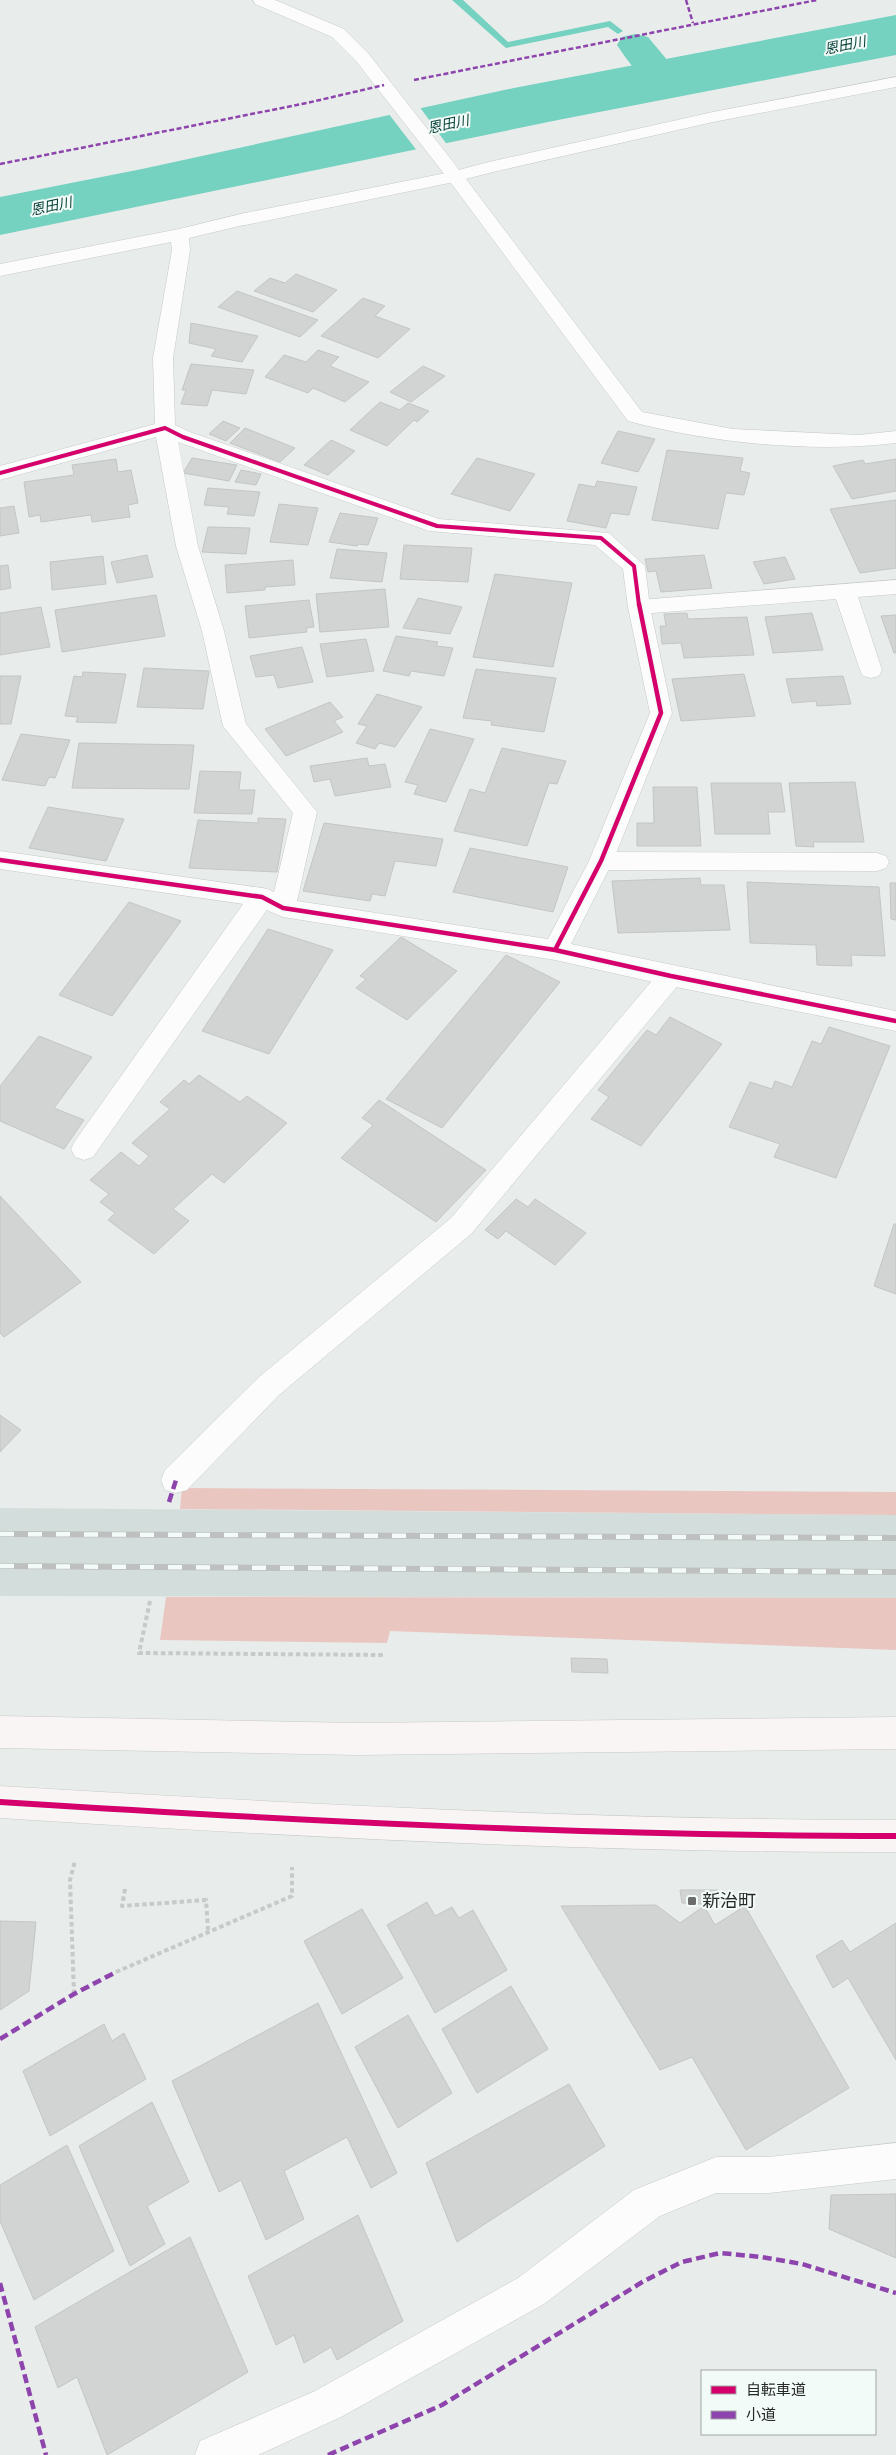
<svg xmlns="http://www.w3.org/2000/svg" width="896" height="2455" viewBox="0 0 896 2455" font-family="Montserrat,'Noto Sans JP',sans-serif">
<rect width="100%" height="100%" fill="#e8eceb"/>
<!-- built -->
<path fill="#d3dedc" d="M 0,1508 L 896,1515 L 896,1598 L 0,1596 Z"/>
<!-- green -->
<path fill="#eac6c1" d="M 182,1488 L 896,1492 L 896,1515 L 180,1509 Z
M 166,1597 L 896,1598 L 896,1650 L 390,1631 L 387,1643 L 160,1640 Z"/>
<!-- water -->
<path fill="#75d1c0" d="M 896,15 L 896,55 L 563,119 L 0,235 L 0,197 L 142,169 L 514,88 Z"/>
<!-- pier -->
<path fill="#e8eceb" d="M 419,106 L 448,146 L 418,152 L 388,113 Z"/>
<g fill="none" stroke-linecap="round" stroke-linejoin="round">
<!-- stream -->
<path fill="#75d1c0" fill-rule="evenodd" d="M 452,0 L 463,0 L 508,42 L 610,21 L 623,31 L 618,34 L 608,27 L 506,48 Z"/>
<!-- canal -->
<path fill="#75d1c0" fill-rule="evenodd" d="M 635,34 L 648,37 L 683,79 L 677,87 C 668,89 662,91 654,88 C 644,84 623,54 617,45 L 622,37 Z"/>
</g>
<!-- building -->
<path fill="#d2d4d4" stroke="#c3c6c5" d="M 296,274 L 337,290 L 313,312 L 254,291 L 270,278 L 285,283 Z
M 237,291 L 318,320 L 300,337 L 218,307 Z
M 363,298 L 385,306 L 375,316 L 410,329 L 378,358 L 321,336 Z
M 191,323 L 258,336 L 242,362 L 211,356 L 216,349 L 189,343 Z
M 318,350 L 339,357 L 330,366 L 369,382 L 345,402 L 313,388 L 308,393 L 265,377 L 284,355 L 306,362 Z
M 191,364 L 254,370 L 246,394 L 212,390 L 207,406 L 181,404 L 186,390 L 182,390 Z
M 423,366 L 445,376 L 411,402 L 390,392 Z
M 380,402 L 400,410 L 408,403 L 429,411 L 417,422 L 414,420 L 387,446 L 350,430 Z
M 223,421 L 240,428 L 226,441 L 209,434 Z
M 245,428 L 295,448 L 280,462 L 230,443 Z
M 618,431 L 655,439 L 638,472 L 601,463 Z
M 331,440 L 355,451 L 328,475 L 304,465 Z
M 667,450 L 743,458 L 740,471 L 750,473 L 744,495 L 726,493 L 718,529 L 652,520 Z
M 192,458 L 237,465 L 229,481 L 183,473 Z
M 477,458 L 535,474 L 510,511 L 451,494 Z
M 116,459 L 118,472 L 131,470 L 138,503 L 128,505 L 130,517 L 92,522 L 91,515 L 41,522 L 40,515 L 29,517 L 24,482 L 74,475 L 72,465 Z
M 896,459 L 896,491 L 852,499 L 833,466 L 863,460 L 865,464 Z
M 241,470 L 261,474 L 256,485 L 235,482 Z
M 597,481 L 637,487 L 629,515 L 611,513 L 606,528 L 567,521 L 579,484 L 595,487 Z
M 208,488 L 260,492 L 254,516 L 227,514 L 229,507 L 204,505 Z
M 896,500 L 896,568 L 860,573 L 830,509 Z
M 279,504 L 318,508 L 308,545 L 270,542 Z
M 14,506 L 19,533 L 0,536 L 0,508 Z
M 340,513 L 378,518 L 368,545 L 358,544 L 357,546 L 329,542 Z
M 208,527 L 250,528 L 246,554 L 202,552 Z
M 404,545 L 472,548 L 468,582 L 400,579 Z
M 337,549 L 387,553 L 382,582 L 330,578 Z
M 147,555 L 153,577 L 117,583 L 111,562 Z
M 704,555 L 712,588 L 661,592 L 656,571 L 648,572 L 645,559 Z
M 103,556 L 106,584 L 52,590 L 50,562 Z
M 785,557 L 795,579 L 764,584 L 753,562 Z
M 293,560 L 295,585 L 265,587 L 265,590 L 227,593 L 225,565 Z
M 8,565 L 11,588 L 0,590 L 0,566 Z
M 495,574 L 572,583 L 553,667 L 473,657 Z
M 385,589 L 389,627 L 320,632 L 316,594 Z
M 156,595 L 165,636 L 62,652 L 55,610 Z
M 418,598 L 462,607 L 450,634 L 403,628 Z
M 309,600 L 314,627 L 306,628 L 307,632 L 249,638 L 245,606 Z
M 41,607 L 50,647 L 0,655 L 0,613 Z
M 687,613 L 688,619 L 747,617 L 754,655 L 684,658 L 681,643 L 662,644 L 660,626 L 666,626 L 664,614 Z
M 812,613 L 823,650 L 773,653 L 765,617 Z
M 896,615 L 896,653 L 894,653 L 881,616 Z
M 396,636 L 438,642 L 436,646 L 453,648 L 444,676 L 411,671 L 409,676 L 383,671 Z
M 366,639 L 374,671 L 327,677 L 320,644 Z
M 302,647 L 313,682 L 278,688 L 274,675 L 256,677 L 250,656 Z
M 144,668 L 209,671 L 203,709 L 137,707 Z
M 476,669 L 556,678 L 544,732 L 491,725 L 492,721 L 463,718 Z
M 83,672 L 126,674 L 116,723 L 76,722 L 78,717 L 65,716 L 74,676 L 82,677 Z
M 744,674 L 755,716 L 681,721 L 672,679 Z
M 0,676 L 21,676 L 11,724 L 0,724 Z
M 843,676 L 851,704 L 817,706 L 816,701 L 792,703 L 786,679 Z
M 377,694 L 422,707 L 395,747 L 379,743 L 375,749 L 356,743 L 367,726 L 358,724 Z
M 330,702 L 343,717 L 334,721 L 343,732 L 286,756 L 265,729 Z
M 430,729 L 474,739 L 446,802 L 414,794 L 418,785 L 405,782 Z
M 21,734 L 70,740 L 55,778 L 49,777 L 45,786 L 2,780 Z
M 79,743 L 194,745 L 189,789 L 72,788 Z
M 502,748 L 566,761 L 557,784 L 549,783 L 527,846 L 454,831 L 470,789 L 485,793 Z
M 367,758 L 369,766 L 385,764 L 391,787 L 335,796 L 330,779 L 314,782 L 310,766 Z
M 200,771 L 241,772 L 239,790 L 255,790 L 252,814 L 194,813 Z
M 855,782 L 864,842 L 813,842 L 814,847 L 796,846 L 789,783 Z
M 711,783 L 781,783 L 785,812 L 768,812 L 770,834 L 715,834 Z
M 653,787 L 697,787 L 701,846 L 637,846 L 637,823 L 654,823 Z
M 48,807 L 124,819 L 106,861 L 29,848 Z
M 258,818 L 286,819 L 277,872 L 189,868 L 198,820 L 258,823 Z
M 324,823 L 443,839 L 436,866 L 395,861 L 385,896 L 372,894 L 370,901 L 303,891 Z
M 470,848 L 568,867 L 553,912 L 453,892 Z
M 700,878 L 701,885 L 724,885 L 730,930 L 618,933 L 612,881 Z
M 747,882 L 879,887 L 885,956 L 851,955 L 852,966 L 817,965 L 816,945 L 750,943 Z
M 890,883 L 896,883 L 896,920 L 891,919 Z
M 129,902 L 181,921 L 112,1016 L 59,995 Z
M 268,929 L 333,950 L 269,1054 L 202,1031 Z
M 401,937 L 457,971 L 407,1020 L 356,988 L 366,979 L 360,976 Z
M 506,955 L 560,982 L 442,1128 L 386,1099 Z
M 670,1017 L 722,1044 L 641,1146 L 591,1119 L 609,1097 L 598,1090 L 647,1030 L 656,1035 Z
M 829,1027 L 890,1046 L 836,1178 L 774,1157 L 780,1144 L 729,1127 L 750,1082 L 772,1089 L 775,1081 L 792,1087 L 812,1041 L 821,1044 Z
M 39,1036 L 92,1057 L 54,1108 L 84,1120 L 64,1149 L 0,1121 L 0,1086 Z
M 199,1075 L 240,1102 L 247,1096 L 287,1123 L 224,1183 L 212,1174 L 173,1209 L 189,1221 L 154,1254 L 108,1220 L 115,1213 L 100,1202 L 109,1194 L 90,1180 L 121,1152 L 139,1166 L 149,1156 L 132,1143 L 170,1109 L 160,1102 L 184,1080 L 189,1084 Z
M 379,1100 L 486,1170 L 436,1222 L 341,1158 L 373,1125 L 362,1118 Z
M 0,1196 L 81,1282 L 4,1337 L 0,1333 Z
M 516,1199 L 528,1207 L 535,1199 L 586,1233 L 555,1265 L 506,1231 L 498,1239 L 485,1230 Z
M 894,1224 L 896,1224 L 896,1294 L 874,1286 Z
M 0,1415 L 21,1430 L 0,1452 Z
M 571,1658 L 607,1659 L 608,1673 L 572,1672 Z
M 680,1890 L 718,1890 L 719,1905 L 682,1903 Z
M 427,1902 L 435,1916 L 452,1907 L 459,1918 L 473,1910 L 507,1970 L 435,2013 L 387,1925 Z
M 656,1905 L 680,1923 L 704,1906 L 715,1925 L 745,1906 L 849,2088 L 746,2150 L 692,2057 L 660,2070 L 561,1906 Z
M 362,1909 L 403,1978 L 342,2014 L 304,1941 Z
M 0,1921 L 36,1922 L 29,1991 L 0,2010 Z
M 896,1923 L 896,2060 L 848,1978 L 833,1988 L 816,1956 L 842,1940 L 850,1952 Z
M 511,1986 L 548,2049 L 477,2093 L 442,2029 Z
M 318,2003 L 397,2173 L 371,2188 L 347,2137 L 284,2171 L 304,2219 L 266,2240 L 241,2180 L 219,2192 L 172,2081 Z
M 408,2015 L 452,2093 L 398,2128 L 355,2047 Z
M 104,2024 L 112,2041 L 124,2033 L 146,2079 L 50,2136 L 23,2071 Z
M 569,2084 L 605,2146 L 457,2242 L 426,2163 Z
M 152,2102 L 189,2182 L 147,2206 L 165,2244 L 130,2266 L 79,2146 Z
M 67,2145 L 114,2251 L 34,2300 L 0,2221 L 0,2185 Z
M 896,2194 L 896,2258 L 829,2229 L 831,2195 Z
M 358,2215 L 403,2321 L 337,2360 L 331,2347 L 304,2363 L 294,2335 L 276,2345 L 248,2276 Z
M 190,2237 L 248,2372 L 107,2455 L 77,2377 L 58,2388 L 35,2327 Z"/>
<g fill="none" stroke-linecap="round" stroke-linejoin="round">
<!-- lane casing -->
<g stroke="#c6c9c8" stroke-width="1">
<path id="lane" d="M 896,77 L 896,87 L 713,122 L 493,172 L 454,182 L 245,225 L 238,223 L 236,219 L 238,215 L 245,213 L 451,172 L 489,162 L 713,112 Z
M 896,580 L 896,594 L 858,597 L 882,670 L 879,676 L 871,678 L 863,676 L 860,670 L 836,599 L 639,614 L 631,612 L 628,607 L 631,602 L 639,600 Z
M 601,852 L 877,853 L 886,856 L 889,862 L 886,868 L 877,871 L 601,870 L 592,867 L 589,861 L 592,855 Z
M 262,888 L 271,890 L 274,897 L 271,904 L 93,1157 L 84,1160 L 75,1157 L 71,1149 L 75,1141 L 253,890 Z
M 671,966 L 680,969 L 684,976 L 680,983 L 471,1234 L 279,1395 L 187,1490 L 176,1493 L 165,1490 L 161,1480 L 165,1470 L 259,1377 L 451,1218 L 662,969 Z
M 896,2143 L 896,2179 L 769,2193 L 716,2193 L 660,2216 L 544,2304 L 341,2417 L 258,2455 L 195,2455 L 200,2441 L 315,2391 L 518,2278 L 634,2190 L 716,2157 L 769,2157 Z"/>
</g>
<!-- street casing -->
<g stroke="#c6c9c8" stroke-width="1">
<path id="street" d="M 253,0 L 275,0 L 344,29 L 368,53 L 457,167 L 642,412 L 733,429 L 859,435 L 896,431 L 896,443 C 812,453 710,443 628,421 L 445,175 L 356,61 L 332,37 L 255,4 Z
M 245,213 L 252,215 L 254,219 L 252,223 L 189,238 L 190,250 L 173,358 L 175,425 L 190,432 L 439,519 L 609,533 L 645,566 L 650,607 L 672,713 L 613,861 L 571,944 L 896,1011 L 896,1031 L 671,986 L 555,960 L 283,917 L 257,906 L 0,869 L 0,851 L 262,888 L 274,892 L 293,813 L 223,726 L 202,631 L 176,546 L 156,437 L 0,480 L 0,466 L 155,424 L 153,358 L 172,250 L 171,242 L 0,276 L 0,264 L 179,229 ZM 178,442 L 429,531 L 595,545 L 623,569 L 628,607 L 650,713 L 589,861 L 548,939 L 297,901 L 317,812 L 246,724 L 224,631 L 198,546 Z"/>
</g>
<!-- secondary casing -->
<g stroke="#c6c9c8" stroke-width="1">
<path id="secondary" d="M 0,1716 L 357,1723 L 896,1717 L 896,1749 L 357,1755 L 0,1748 Z
M 0,1786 C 299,1804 597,1820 896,1820 L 896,1852 C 597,1853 299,1837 0,1818 Z"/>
</g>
<!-- path -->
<path stroke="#c8c9c9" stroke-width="4" stroke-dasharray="4.5 3" stroke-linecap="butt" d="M 150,1601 L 139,1653 L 384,1655
M 125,1889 L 122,1906 L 206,1900 L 208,1930
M 116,1972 L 292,1896 L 292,1867
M 74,1994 L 70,1880 L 75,1861"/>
<!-- lane -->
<use href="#lane" fill="#fcfcfc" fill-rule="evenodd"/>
<!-- street -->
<use href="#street" fill="#fcfcfc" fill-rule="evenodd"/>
<!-- secondary -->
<use href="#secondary" fill="#f8f5f4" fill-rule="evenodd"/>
<!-- rail casing -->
<g stroke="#bebfbf" stroke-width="6">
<path id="rail" d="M 0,1534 L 896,1538
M 0,1566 L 896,1572"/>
</g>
<!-- rail -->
<use href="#rail" stroke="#f3fbf9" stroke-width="4.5" stroke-dasharray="14" stroke-linecap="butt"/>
<!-- quiet-far1 -->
<path stroke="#8e44ad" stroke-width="2.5" stroke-dasharray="5 2.5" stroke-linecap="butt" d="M 686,0 L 693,23
M 414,80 L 817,0
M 0,164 L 307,103 L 384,85"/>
<!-- quiet -->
<path stroke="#8e44ad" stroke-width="4.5" stroke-dasharray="9 4.5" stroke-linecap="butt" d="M 169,1502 L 176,1480
M 0,2039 L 74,1994 L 116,1972
M 0,2283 L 46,2455
M 328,2455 L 442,2405 L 644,2281 L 682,2262 L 720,2253 L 761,2257 L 802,2264 L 896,2293"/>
<!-- cycleway-far2 casing -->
<g stroke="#f3fbf9" stroke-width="5.5">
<path id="cycleway-far2" d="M 0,473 L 165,428 L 183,437 L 437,526 L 601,538 L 634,566 L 639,605"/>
</g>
<!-- cycleway-far1 casing -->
<g stroke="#f3fbf9" stroke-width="8">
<path id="cycleway-far1" d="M 0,860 L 262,897 L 283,908 L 555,950 L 671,976 L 896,1021
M 555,950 L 601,861 L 661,713 L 639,604"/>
</g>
<!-- cycleway casing -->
<g stroke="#f3fbf9" stroke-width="9">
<path id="cycleway" d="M 0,1802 C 299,1821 597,1836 896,1836"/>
</g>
<!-- cycleway-far2 -->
<use href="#cycleway-far2" stroke="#d6006c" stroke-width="4"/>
<!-- cycleway-far1 -->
<use href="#cycleway-far1" stroke="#d6006c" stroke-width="4.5"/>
<!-- cycleway -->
<use href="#cycleway" stroke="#d6006c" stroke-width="6"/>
</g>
<!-- markers -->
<rect fill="#6a6d6c" stroke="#f3fbf9" stroke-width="2" x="687" y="1896" width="10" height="10" rx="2.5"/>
<g text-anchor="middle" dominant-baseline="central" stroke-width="4" stroke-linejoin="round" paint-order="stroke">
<!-- far-water labels -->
<g font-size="14" font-style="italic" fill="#003c33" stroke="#f3fbf9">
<text transform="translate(845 45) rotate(-11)">恩田川</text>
<text transform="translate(448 124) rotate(-12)">恩田川</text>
<text transform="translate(51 206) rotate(-12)">恩田川</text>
</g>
<!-- near-poi labels -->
<g font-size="18" fill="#262928" stroke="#f3fbf9" text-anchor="start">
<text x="702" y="1901">新治町</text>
</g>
</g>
<!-- legend -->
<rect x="701" y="2370" width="175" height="65" fill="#f3fbf9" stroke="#a1a7a5"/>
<rect x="711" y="2386" width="25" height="8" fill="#d6006c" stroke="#a1a7a5"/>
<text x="746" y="2395" font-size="15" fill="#262928">自転車道</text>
<rect x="711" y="2411" width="25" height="8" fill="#8e44ad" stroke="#a1a7a5"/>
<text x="746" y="2420" font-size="15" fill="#262928">小道</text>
</svg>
